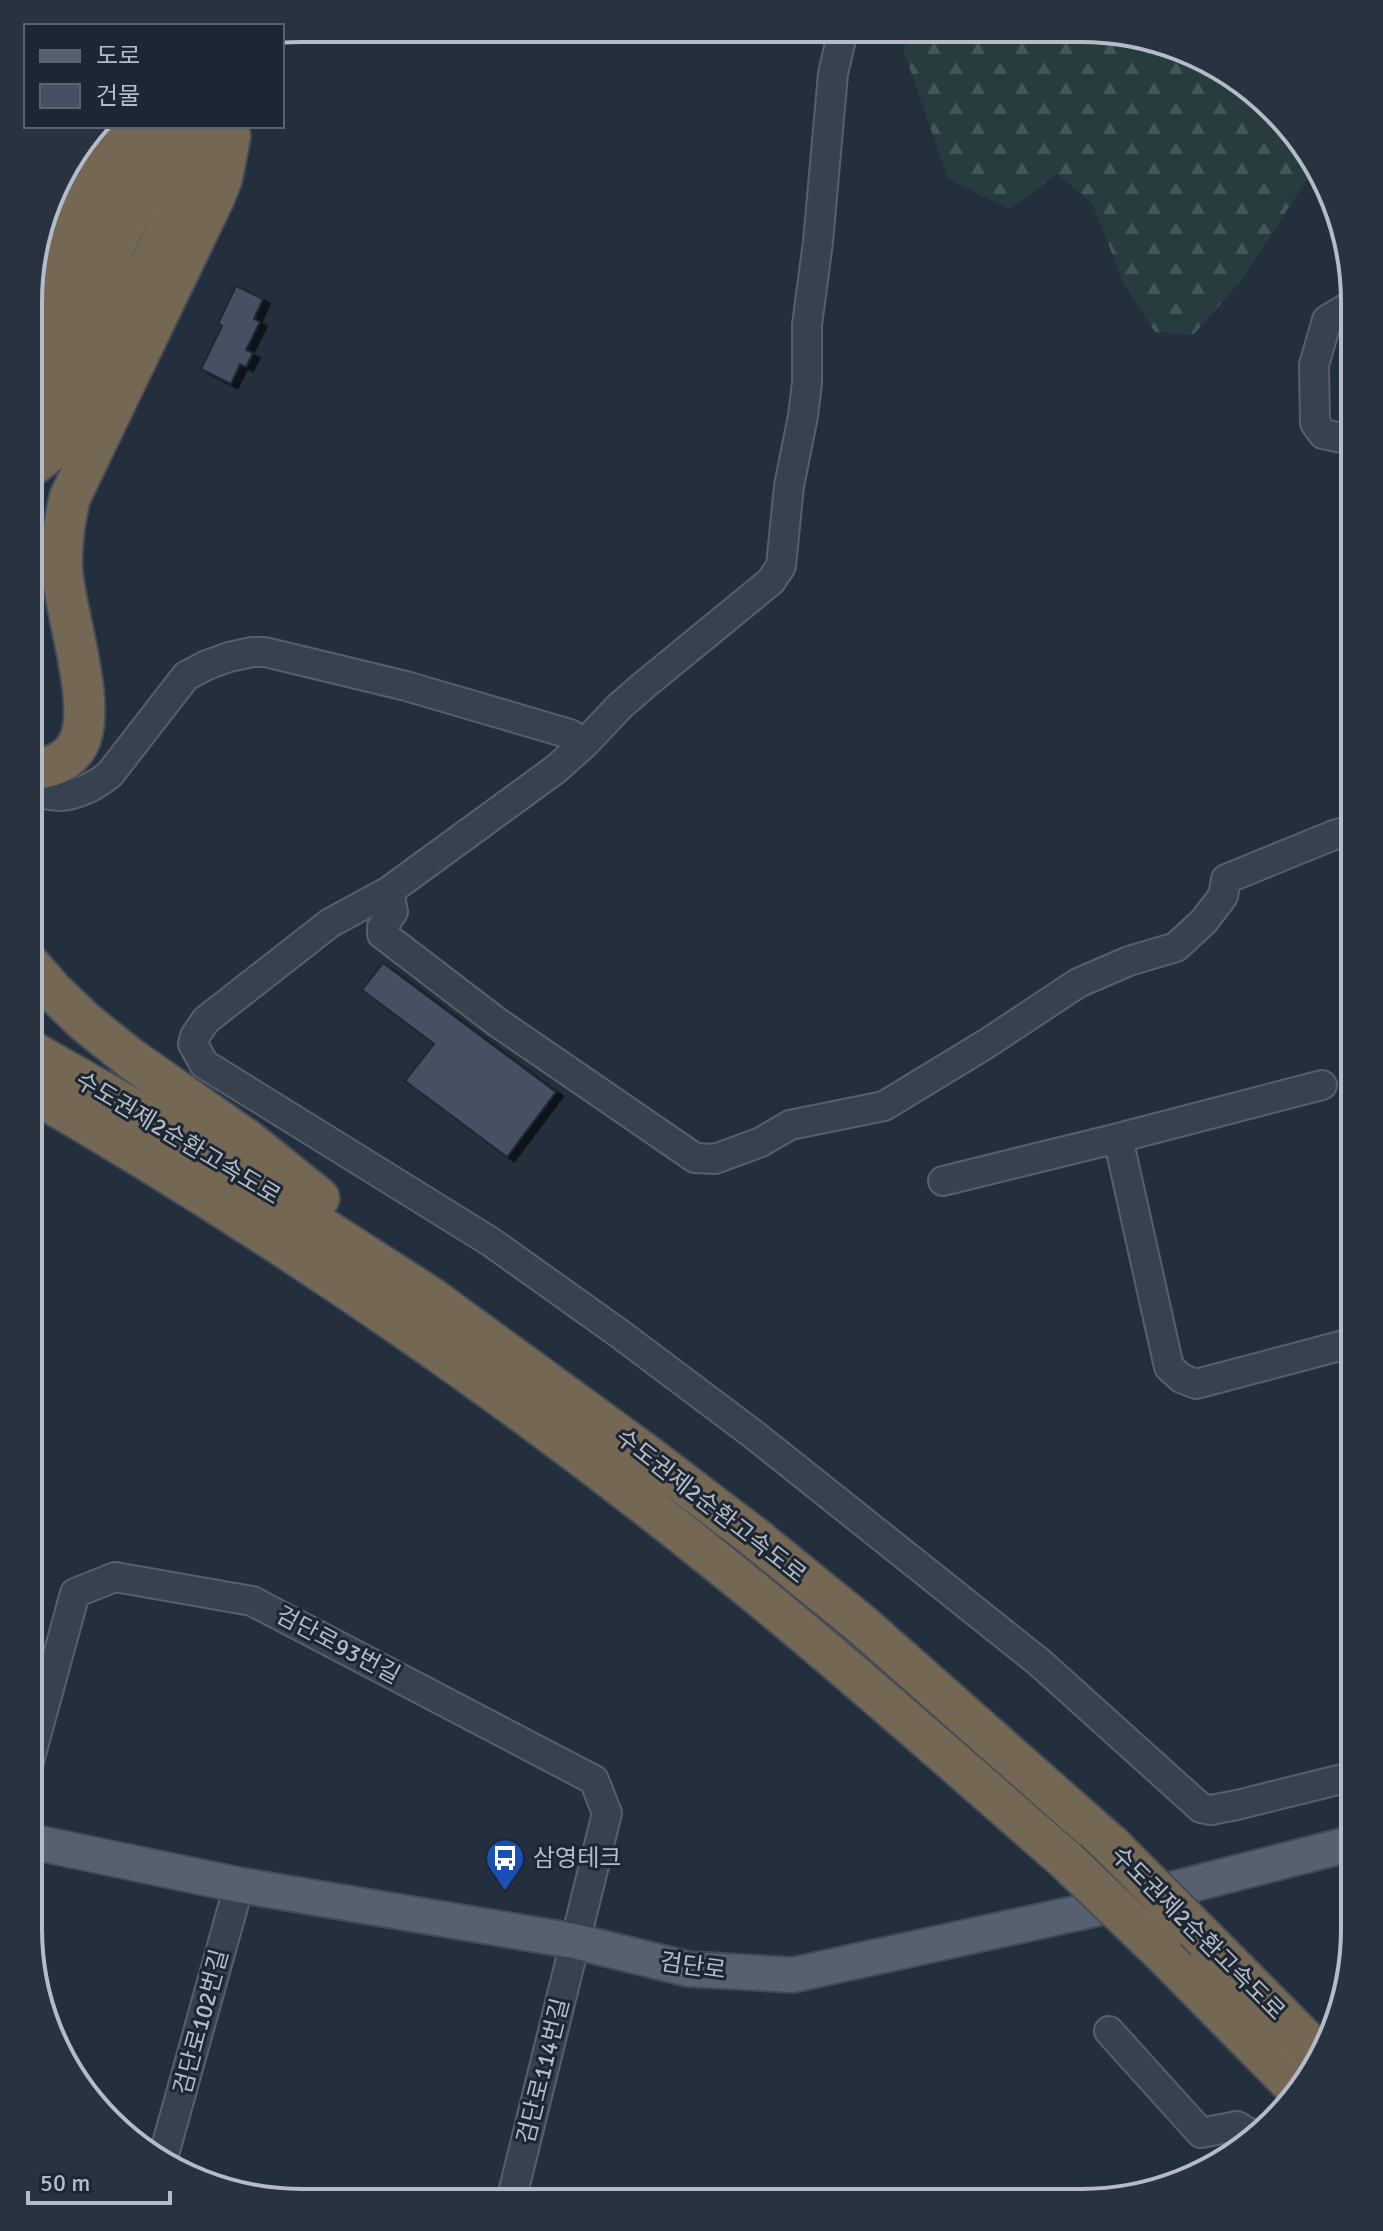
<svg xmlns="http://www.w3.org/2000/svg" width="1383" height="2231" viewBox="0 0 1383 2231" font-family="Signika,'Noto Sans KR',sans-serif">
<defs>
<pattern id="forest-firs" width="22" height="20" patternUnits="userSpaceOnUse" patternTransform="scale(2)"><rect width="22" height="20" fill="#263c3f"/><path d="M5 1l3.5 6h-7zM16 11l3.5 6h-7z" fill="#435659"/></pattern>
<filter id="shadow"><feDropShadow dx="7" dy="4.5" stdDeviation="0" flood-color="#0009"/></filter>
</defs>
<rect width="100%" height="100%" fill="#242f3e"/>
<!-- forest -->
<path fill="url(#forest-firs)" d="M 918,30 L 1117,30 L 1248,85 L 1313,170 L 1241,281 L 1193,335 L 1155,332 L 1125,286 L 1092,203 L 1057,174 L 1010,209 L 948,179 L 903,49 Z"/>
<!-- building -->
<path fill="#455162" stroke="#1f2835" stroke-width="2" filter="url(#shadow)" d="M 236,286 L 263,299 L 254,319 L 260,322 L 246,350 L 253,353 L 246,367 L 240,364 L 231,384 L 201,369 L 222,326 L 218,324 Z
M 383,963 L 556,1092 L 507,1157 L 405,1081 L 434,1044 L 362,990 Z"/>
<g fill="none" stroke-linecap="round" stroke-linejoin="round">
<!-- minor casing -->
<g stroke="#565f6c" stroke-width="32">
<path id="minor" d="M 843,30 L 833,74 L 818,242 L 807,325 L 807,383 L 803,416 L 789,486 L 781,566 L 771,581 L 643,686 L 620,706 L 584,744 L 556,769 L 389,891 L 330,923 L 206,1020 L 195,1036 L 193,1044 L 204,1064 L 491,1242 L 620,1334 L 753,1434 L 1039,1662 L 1201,1808 L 1211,1810 L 1237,1805 L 1354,1776
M 1355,437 L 1342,438 L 1323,434 L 1315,423 L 1314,365 L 1327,320 L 1355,303
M 30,787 C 57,805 87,793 110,774 L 186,676 L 207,665 L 229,657 L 252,652 L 265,652 L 406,686 L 570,734 L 584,744
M 389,891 L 393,912 L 382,927 L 382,934 L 497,1022 L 695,1158 L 715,1159 L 761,1142 L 790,1125 L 884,1106 L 986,1044 L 1078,983 L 1129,961 L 1176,947 L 1204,921 L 1223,896 L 1226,879 L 1334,835 L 1355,829
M 1322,1085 L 1118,1138 L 1169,1367 L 1181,1378 L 1196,1384 L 1355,1342
M 943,1181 L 1118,1138
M 28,1765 L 75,1593 L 115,1577 L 252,1601 L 594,1780 L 607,1813 L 511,2201
M 1109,2031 L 1201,2133 L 1237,2126 L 1249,2133
M 163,2158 L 239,1885"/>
</g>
<!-- major casing -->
<g stroke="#414a57" stroke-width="38">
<path id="major" d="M 28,1841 L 239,1885 L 574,1941 L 688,1969 L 793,1975 L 1091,1910 L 1354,1843"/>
</g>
<!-- highway casing -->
<g stroke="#434c59" stroke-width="44">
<path id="highway" d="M 35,265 L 106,126
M 63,277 L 138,126
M 92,290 L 173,126
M 30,311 L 64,244
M 30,385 L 93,256
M 74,416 L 80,410 L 215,129
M 30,432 L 53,400 L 118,270
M 30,467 L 92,419 L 103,396
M 30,770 C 48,768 66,764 77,746 C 99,710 65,614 62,570 C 61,545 64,522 70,497 L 214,198 L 222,178 L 230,136
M 29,964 L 53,991 L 85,1022 L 130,1058 L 247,1140 L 319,1198
M 29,1050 L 173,1132 L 430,1297 L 645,1454 L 754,1537 L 861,1624 L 1112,1846
M 29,1090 C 269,1229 499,1386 715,1560 C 835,1656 950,1759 1066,1860
M 1206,1940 L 1320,2055
M 1162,1952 L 1300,2092"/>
</g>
<!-- minor -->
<use href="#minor" stroke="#38414e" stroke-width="28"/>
<!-- major -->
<use href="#major" stroke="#56606e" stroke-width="34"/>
<!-- highway -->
<use href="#highway" stroke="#746855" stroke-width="40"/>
<!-- highway-bridge casing -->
<g stroke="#434c59" stroke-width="44" stroke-linecap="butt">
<path id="highway-bridge" d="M 1112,1846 L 1206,1940
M 1066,1860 L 1162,1952"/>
</g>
<!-- highway-bridge -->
<use href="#highway-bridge" stroke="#746855" stroke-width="40"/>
</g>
<!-- icons -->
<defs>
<g id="bus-pin" transform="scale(2)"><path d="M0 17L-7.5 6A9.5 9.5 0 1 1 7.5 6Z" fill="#1a4fb4" stroke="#1d2633"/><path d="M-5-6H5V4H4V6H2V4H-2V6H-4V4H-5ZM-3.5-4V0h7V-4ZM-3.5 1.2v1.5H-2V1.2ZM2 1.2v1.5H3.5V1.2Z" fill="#fff"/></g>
</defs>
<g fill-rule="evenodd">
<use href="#bus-pin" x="505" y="1858"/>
</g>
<g text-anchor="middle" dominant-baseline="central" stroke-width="6" stroke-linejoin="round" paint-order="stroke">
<!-- street labels -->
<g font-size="24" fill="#b4bcc9" stroke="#1d2633">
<text transform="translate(178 1138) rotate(31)">수도권제2순환고속도로</text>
<text transform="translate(711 1506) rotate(38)">수도권제2순환고속도로</text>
<text transform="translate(338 1645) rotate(28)">검단로93번길</text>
<text transform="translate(1198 1933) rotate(45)">수도권제2순환고속도로</text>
<text transform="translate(693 1966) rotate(8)">검단로</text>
<text transform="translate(201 2022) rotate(-75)">검단로102번길</text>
<text transform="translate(543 2071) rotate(-76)">검단로114번길</text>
</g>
<!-- poi labels -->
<g font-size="24" fill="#b4bcc9" stroke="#1d2633" text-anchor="start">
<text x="533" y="1858">삼영테크</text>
</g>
</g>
<!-- crop -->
<path d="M0 0H1383V2231H0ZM302 42H1081A260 260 0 0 1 1341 302V1929A260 260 0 0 1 1081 2189H302A260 260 0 0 1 42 1929V302A260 260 0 0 1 302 42Z" fill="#29323f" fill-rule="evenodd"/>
<path fill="none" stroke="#b4bcc9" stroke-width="4" d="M302 42H1081A260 260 0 0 1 1341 302V1929A260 260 0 0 1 1081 2189H302A260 260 0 0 1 42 1929V302A260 260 0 0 1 302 42Z"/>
<!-- legend -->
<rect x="24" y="24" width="260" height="104" fill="#1d2633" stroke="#59626f" stroke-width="2"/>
<rect x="40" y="50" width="40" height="12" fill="#56606e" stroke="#59626f" stroke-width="2"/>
<text x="96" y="64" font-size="24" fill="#b4bcc9">도로</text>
<rect x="40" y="84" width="40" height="24" fill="#455162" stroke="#59626f" stroke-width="2"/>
<text x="96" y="104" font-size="24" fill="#b4bcc9">건물</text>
<!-- scale -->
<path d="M28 2191v12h142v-12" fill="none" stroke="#b4bcc9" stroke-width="4"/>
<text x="40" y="2191" font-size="24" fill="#b4bcc9" stroke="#1d2633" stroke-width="6" paint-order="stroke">50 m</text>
</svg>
